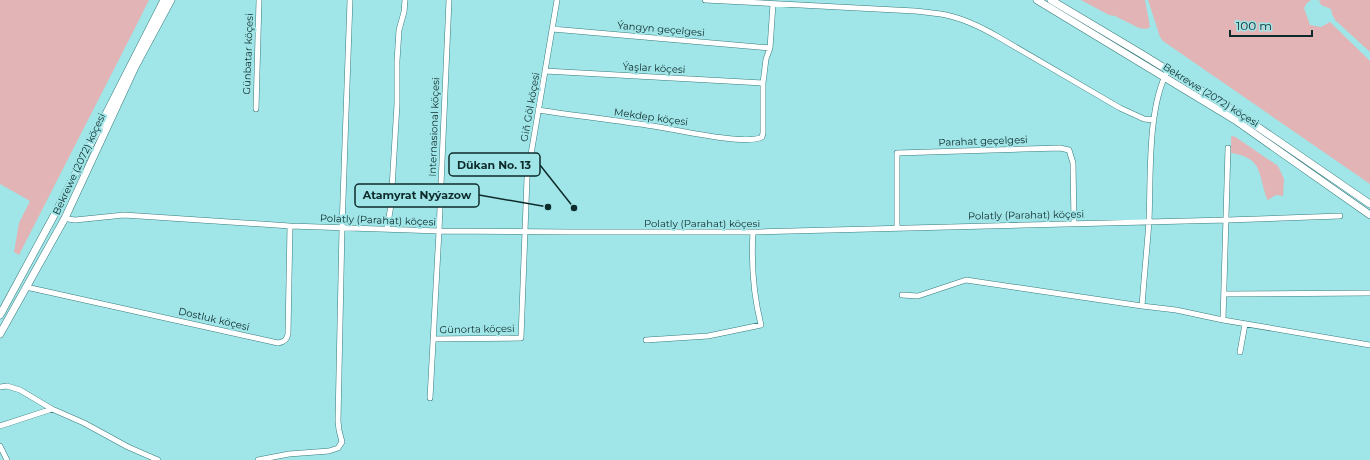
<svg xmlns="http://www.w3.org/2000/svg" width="1370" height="460" viewBox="0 0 1370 460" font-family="Montserrat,sans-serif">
<rect width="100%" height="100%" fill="#a0e5e7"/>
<!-- green -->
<path fill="#e3b4b5" d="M 0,0 L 149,0 L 135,28 L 19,255 L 14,252 L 19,223 L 30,201 L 0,184 Z
M 1081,0 L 1145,0 L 1150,27 L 1146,29 L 1139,28 L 1115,16 L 1109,15 Z
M 1148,0 L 1311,0 L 1307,3 L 1304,8 L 1310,25 L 1321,27 L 1330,22 L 1370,61 L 1370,184 L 1163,41 L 1160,37 Z
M 1319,0 L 1370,0 L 1370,52 L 1335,20 L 1332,14 L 1331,9 L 1321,5 Z
M 1234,136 L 1278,166 L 1284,179 L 1283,196 L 1276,195 L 1268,200 L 1267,199 C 1258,175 1264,158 1231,153 L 1231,137 Z"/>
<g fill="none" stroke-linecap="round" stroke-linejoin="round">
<!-- street casing -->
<g stroke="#377c7d" stroke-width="6">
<path id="street" d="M 705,0 L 915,11 C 925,12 936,13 946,15 C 965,19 983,28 1000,38 L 1120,108 L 1144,119 L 1154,120
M 552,29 L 770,48
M 545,71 L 763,83
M 256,109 L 259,0
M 538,110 C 577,116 615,120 653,126 C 674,129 746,146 762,137 L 763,133 L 763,83 L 766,59 L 770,48 L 773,4
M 65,218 L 68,219 L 75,220 L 124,215 L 290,226 L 439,231 L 570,232 L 753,232 L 1227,220 L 1340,216
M 897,228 L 897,153 L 1060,148 L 1069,150 L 1073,163 L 1074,223
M 387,229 L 391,205 L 397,104 L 397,61 L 399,30 L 404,12 L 405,0
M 26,287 L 278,343 C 284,342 287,340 288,334 L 290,226
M 1224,294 L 1370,293
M 902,295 L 918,296 L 966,280 L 1142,306 L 1176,310 L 1223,320 L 1370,345
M 1142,306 C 1144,278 1147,249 1149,221 C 1151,177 1147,108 1168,70
M 1223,320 L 1228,148
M 433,339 L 521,338 L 527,178 L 557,0
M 646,340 L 708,336 L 761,325 C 753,293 751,265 753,232
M 1240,352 L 1245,324
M 0,387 L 7,386 L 20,390 L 52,409 L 84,423 L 128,447 L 158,460
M 430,398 L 439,231 L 449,0
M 0,426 L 52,409
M 0,446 L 7,460
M 258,460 L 289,454 L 329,451 L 338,448 L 342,442 L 339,430 L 338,421 L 342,228 L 350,0"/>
</g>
<!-- secondary casing -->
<g stroke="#377c7d" stroke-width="8">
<path id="secondary" d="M 1037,0 L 1235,120 L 1370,215
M 1051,0 L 1140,53 L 1239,114 L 1370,204
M 0,315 L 57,210 L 164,0
M 0,334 L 65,218 L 135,67 L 171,0"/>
</g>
<!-- street -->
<use href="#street" stroke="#fff" stroke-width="5"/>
<!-- secondary -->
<use href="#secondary" stroke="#fff" stroke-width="7"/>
</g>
<g text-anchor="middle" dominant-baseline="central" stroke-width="4" stroke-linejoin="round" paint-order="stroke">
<!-- street labels -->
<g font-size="10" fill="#0e2b2c" stroke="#a0e5e7">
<text transform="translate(661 29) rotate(5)">Ýangyn geçelgesi</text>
<text transform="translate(248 54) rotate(-88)">Günbatar köçesi</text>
<text transform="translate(654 68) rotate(3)">Ýaşlar köçesi</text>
<text transform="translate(1211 95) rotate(32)">Bekrewe (2072) köçesi</text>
<text transform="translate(530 107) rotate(-80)">Giň Göl köçesi</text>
<text transform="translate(651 117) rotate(8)">Mekdep köçesi</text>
<text transform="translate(434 127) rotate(-88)">Internasional köçesi</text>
<text transform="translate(983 141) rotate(-2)">Parahat geçelgesi</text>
<text transform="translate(79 164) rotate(-65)">Bekrewe (2072) köçesi</text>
<text transform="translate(1026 215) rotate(-1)">Polatly (Parahat) köçesi</text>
<text transform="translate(378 220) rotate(2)">Polatly (Parahat) köçesi</text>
<text x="702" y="223">Polatly (Parahat) köçesi</text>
<text transform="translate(214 319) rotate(13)">Dostluk köçesi</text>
<text transform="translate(477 329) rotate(-1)">Günorta köçesi</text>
</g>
</g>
<!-- callouts -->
<path fill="none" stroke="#0e2b2c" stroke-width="1.5" d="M574 208L540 165M548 207L479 195"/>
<g fill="#0e2b2c" stroke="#a0e5e7" stroke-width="1.5">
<circle cx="574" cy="208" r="4"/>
<circle cx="548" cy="207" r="4"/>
</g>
<g fill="#a0e5e7" stroke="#0e2b2c" stroke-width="1.5">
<rect x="449" y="153" width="91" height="23" rx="4"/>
<rect x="355" y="184" width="124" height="23" rx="4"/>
</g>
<g font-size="11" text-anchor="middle" font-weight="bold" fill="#0e2b2c">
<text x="494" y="169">Dükan No. 13</text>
<text x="417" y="199">Atamyrat Nyýazow</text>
</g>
<!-- scale -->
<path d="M1230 30v6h82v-6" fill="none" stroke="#0e2b2c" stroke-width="2"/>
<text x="1236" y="30" font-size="12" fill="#0e2b2c" stroke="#a0e5e7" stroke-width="3" paint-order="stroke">100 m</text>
</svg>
